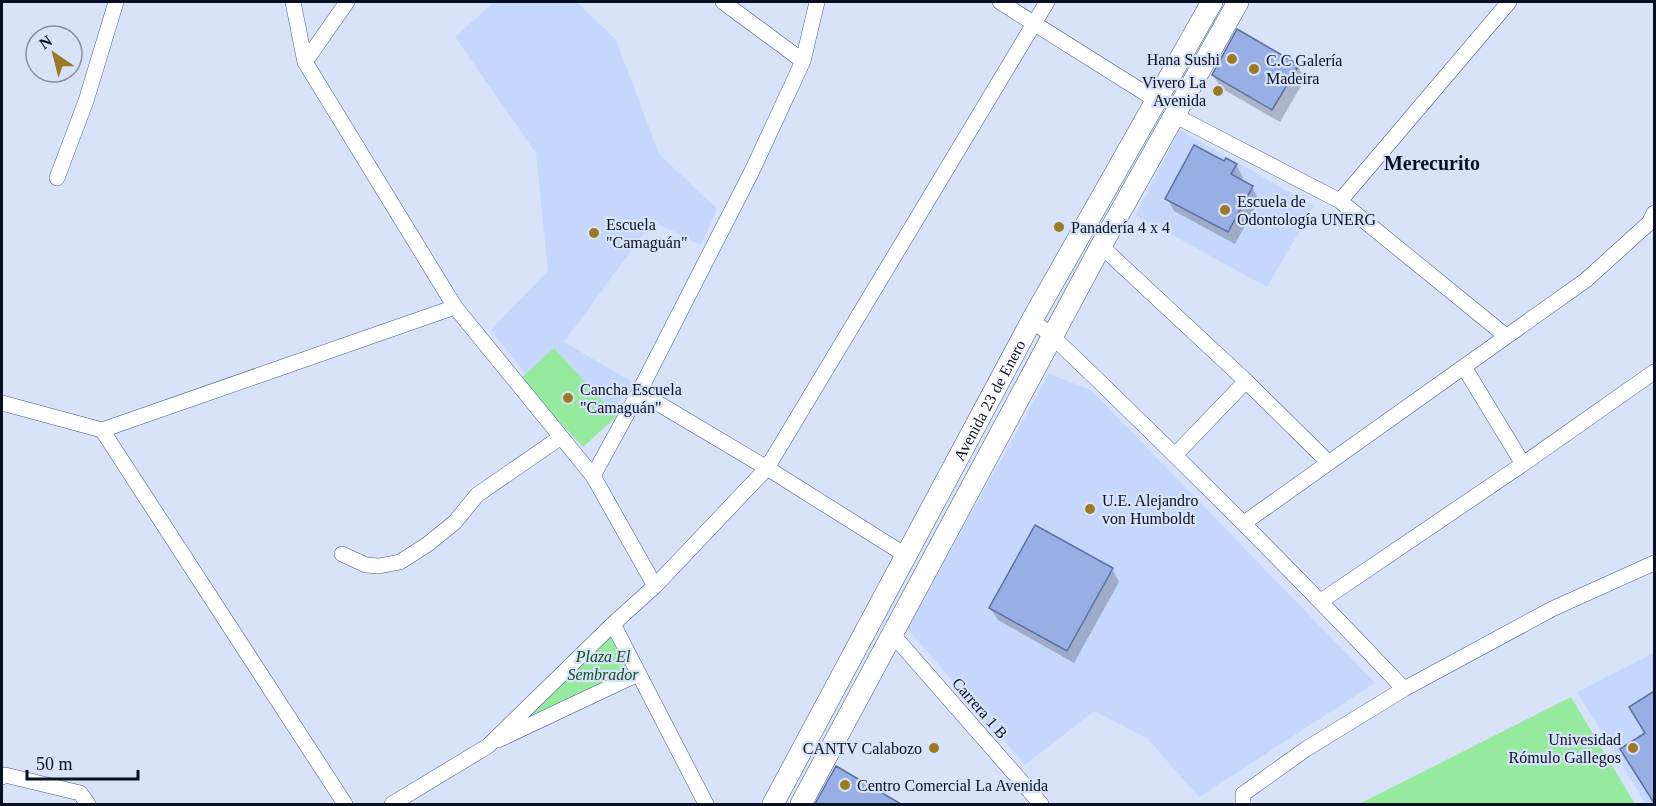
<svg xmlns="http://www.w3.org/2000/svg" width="1656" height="806" viewBox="0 0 1656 806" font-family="Georgia,serif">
<rect width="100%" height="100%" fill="#d8e2f9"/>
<!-- built -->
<path fill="#c6d7fd" d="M 494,2 L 577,2 L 616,40 L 659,154 L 717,209 L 701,245 L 653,221 L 564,342 L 634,383 L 583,447 L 491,330 L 548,271 L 536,153 L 455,37 Z
M 1179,130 L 1314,206 L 1267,287 L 1136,215 Z
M 1049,374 L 1091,390 L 1375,683 L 1199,797 L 1147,738 L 1094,711 L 1025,765 L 907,628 Z
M 1654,653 L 1654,804 L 1646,804 L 1577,692 Z"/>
<!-- green -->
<path fill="#96ea9d" d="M 554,348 L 617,416 L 583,447 L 520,379 Z
M 609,635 L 630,673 L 514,726 Z
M 1571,697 L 1635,804 L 1359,804 Z"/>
<!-- shadow -->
<path fill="#0003" d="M 1298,66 L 1305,79 L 1280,122 L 1221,88 L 1213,75 Z
M 1224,163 L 1236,165 L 1243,177 L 1241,181 L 1252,187 L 1259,200 L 1235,244 L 1174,211 L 1167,198 Z
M 1112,569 L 1119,582 L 1074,663 L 998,620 L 990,608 Z
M 1654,692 L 1654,802 L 1628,760 L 1647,734 L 1631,708 Z
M 837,768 L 898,804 L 817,804 Z"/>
<!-- building -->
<path fill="#97afe5" stroke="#5b70a3" stroke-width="1.5" d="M 1237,29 L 1299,65 L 1272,110 L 1212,75 Z
M 1194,145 L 1224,161 L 1226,158 L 1237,164 L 1231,174 L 1253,186 L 1228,232 L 1165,199 Z
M 1035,525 L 1113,568 L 1067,651 L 989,608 Z
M 1654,691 L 1654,803 L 1620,749 L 1645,733 L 1629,707 Z
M 836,766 L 901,804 L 815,804 Z"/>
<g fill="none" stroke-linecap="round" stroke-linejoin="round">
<!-- street casing -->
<g stroke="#45598a" stroke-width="16">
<path id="street" d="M 293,2 L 305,62 L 455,307 L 593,476 L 655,586
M 723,2 L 803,61
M 1000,2 L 1156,100
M 305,62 L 347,2
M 1174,115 L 1340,201 L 1506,336
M 57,178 L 86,101 L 116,2
M 1340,201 L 1509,2
M 1101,246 L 1246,381 L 1329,463
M 1032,320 L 1053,337 C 1173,452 1290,568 1404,689
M 1464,367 L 1523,464
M 639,392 L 767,468 L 907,556
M 2,403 L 102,430 L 455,307
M 102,430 L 345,804
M 1176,454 L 1246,381
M 593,476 L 639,392 L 752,171 L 803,61 L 817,2
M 1244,523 L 1586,280 L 1649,223 L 1654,213
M 342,554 L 366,565 L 379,566 L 400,562 L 428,544 L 455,522 L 477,495 L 561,437
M 1321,601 L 1523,464 L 1654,372
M 613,624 L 706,804
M 893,635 L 1041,804
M 498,740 L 638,674
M 2,777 L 5,775 L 80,793 L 88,804
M 392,804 L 488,746 L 613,624 L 655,586 L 767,468 L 1047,2
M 1243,804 L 1243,794 L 1306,749 L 1404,689 L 1552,609 L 1654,563"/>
</g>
<!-- secondary casing -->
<g stroke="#45598a" stroke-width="22">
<g id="secondary">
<path id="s1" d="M 773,804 L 1032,320 L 1212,2"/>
<path d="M 801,804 L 1101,246 L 1238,2"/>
</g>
</g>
<!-- street -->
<use href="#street" stroke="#fff" stroke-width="15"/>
<!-- secondary -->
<use href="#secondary" stroke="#fff" stroke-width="21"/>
</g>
<!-- markers -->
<g fill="#9c7a25" stroke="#d8e2f9" stroke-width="2">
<circle cx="1232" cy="59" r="6"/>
<circle cx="1254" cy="69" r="6"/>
<circle cx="1218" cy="91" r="6"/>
<circle cx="1225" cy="210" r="6"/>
<circle cx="1059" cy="227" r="6"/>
<circle cx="594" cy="233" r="6"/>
<circle cx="568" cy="398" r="6"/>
<circle cx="1090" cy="509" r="6"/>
<circle cx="934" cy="748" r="6"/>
<circle cx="1633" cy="748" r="6"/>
<circle cx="845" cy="785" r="6"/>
</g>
<g text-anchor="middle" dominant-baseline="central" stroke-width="4.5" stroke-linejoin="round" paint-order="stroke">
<!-- poi labels -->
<g font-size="16" fill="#081023" stroke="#d8e2f9" text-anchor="start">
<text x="1220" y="59" text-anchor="end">Hana Sushi</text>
<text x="1266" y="60">C.C Galería<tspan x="1266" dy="18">Madeira</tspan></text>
<text x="1206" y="82" text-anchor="end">Vivero La<tspan x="1206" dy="18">Avenida</tspan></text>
<text x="1237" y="201">Escuela de<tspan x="1237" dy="18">Odontología UNERG</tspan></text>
<text x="606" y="224">Escuela<tspan x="606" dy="18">"Camaguán"</tspan></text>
<text x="1071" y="227">Panadería 4 x 4</text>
<text x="580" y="389">Cancha Escuela<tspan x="580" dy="18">"Camaguán"</tspan></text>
<text x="1102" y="500">U.E. Alejandro<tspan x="1102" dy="18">von Humboldt</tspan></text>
<text x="1621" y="739" text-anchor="end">Univesidad<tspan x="1621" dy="18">Rómulo Gallegos</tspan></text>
<text x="922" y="748" text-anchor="end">CANTV Calabozo</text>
<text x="857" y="785">Centro Comercial La Avenida</text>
</g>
<!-- street labels -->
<g font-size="16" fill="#081023" stroke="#d8e2f9">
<text stroke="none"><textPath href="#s1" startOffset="458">Avenida 23 de Enero</textPath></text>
<text transform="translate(980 708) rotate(49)">Carrera 1 B</text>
</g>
<!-- park labels -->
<g font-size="16" font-style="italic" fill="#10511c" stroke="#d8e2f9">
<text x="603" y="656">Plaza El<tspan x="603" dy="18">Sembrador</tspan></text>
</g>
<!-- quarter labels -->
<g font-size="20" font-weight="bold" fill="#081023" stroke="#d8e2f9">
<text x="1432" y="163">Merecurito</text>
</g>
</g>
<!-- border -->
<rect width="1656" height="806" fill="none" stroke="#081023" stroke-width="6"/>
<!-- north arrow -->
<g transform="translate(54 54) rotate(325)"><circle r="28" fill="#d8e2f9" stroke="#858ea3" stroke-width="1.5"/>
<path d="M0-4.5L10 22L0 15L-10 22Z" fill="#9c7a25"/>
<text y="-9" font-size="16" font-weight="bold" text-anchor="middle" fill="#081023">N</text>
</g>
<!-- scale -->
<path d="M27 770v9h111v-9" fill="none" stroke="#081023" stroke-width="3"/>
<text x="36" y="770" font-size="18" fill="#081023" stroke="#d8e2f9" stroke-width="4.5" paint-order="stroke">50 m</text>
</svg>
